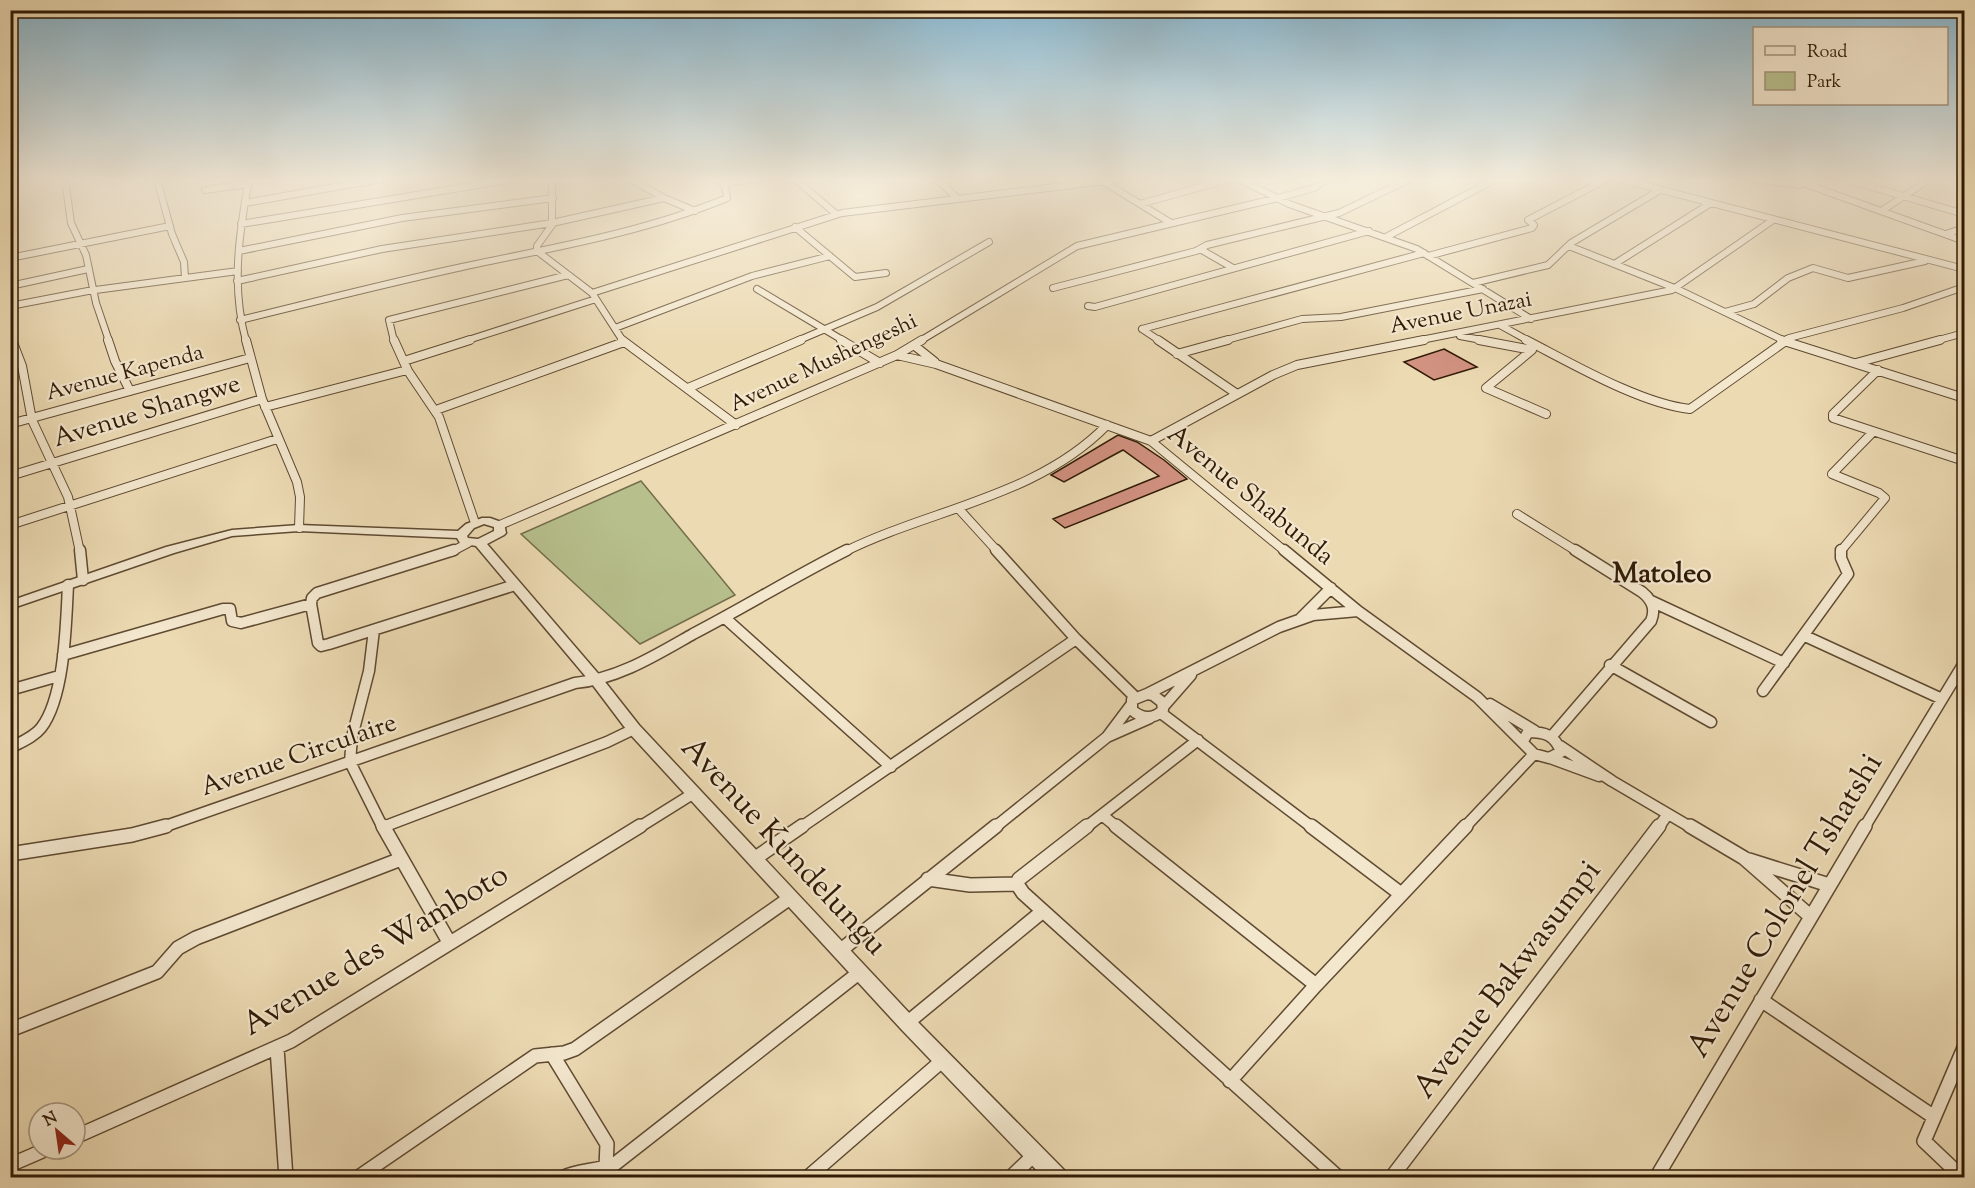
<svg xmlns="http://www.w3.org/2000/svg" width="1975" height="1188" viewBox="0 0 1975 1188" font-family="'Sorts Mill Goudy',serif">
<rect width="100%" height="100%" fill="#ecdab3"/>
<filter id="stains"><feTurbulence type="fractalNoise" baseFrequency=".00333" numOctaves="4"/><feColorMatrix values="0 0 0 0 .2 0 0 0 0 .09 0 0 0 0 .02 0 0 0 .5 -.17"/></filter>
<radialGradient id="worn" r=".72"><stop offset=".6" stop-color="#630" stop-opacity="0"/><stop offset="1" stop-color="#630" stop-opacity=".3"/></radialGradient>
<!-- green -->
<path fill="#b7c08d" stroke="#746d4a" stroke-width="1.5" d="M 641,481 L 735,595 L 640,644 L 521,534 Z"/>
<!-- building -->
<path fill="#d29281" stroke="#301a06" stroke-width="1.5" d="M 1444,349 L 1477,367 L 1434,380 L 1404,362 Z
M 1118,435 L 1137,442 L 1164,460 L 1187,479 L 1065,528 L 1053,519 L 1159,476 L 1123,450 L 1064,482 L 1051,475 Z"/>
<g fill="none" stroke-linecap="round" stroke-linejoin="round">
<!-- minor-far3 casing -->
<g stroke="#5f4a31" stroke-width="8">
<path id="minor-far3" d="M 65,179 L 71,223 L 86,255 L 96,303 L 109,341
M 157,179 L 172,234 L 184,262 L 185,278
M 552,179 L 552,225 L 537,246 L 537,251 L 592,293 L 623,341
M 630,179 L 664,198 L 695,211
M 795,179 L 836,214
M 937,179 L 958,199
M 1239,179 L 1289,204 L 1417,249 L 1531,319
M 1620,179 L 1964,269
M 1752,179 L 1799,185
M 1792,179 L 1964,241
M 1845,179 L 1964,214
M 1104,182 L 1171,223
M 10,183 L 27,179
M 722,183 L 761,179
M 205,190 L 248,184
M 245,203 L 381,179
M 1140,204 L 1229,179
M 1883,210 L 1930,179
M 241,224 L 514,179
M 795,227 L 855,277 L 886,273
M 1946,234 L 1964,228
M 1386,237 L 1496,179
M 1569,246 L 1677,289 L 1785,341
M 1200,249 L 1233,268
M 239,251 L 402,218 L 553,198
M 1428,256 L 1532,228 L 1534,225 L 1528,220 L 1607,179
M 10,258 L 170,226
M 1616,263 L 1711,203
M 237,281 L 382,249 L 552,223 L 664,198
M 1473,283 L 1548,265 L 1571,243 L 1660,190
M 10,286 L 88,269
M 1053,288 L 1196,251 L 1207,245 L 1339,213 L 1410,179
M 757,289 L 844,341
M 592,293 L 842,213 L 1122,179
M 10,306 L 88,291 L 238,271
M 1088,306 L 1095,307 L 1369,231
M 1725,312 L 1754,304 L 1788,278 L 1813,268 L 1848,278 L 1925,261
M 240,320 C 314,302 388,283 462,267 C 551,248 642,233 727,198 L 725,186 L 718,179
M 1500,325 L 1529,341
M 615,328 L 752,276 L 830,256
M 1142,329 L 1424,253
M 1142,329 L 1160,341
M 10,336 L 13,341
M 1460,336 L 1487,341
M 246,341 C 231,287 239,233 249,179
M 394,341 L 389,320 L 568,275
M 465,341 L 596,299
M 797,341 L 877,307 L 989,242
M 920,341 L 1077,246 L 1278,198 L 1314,188 L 1328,179
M 1223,341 L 1302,319 L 1341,317 L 1483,289
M 1416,341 L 1672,290 L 1773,220
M 1785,341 L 1789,338 L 1903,308 L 1964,287
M 1935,341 L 1964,333"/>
</g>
<!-- minor-far2 casing -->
<g stroke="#5f4a31" stroke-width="10">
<path id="minor-far2" d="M 12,340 L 22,366 L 32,420 L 68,497 L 80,552
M 108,340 L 115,361 L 130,391
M 246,340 L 262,399 L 297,482 L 300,497 L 299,528
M 394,340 L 408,371 L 439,417 L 475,523
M 622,340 L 736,425
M 841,340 L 880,363
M 1158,340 L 1237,394
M 1479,340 L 1532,350 L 1486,388 L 1546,414
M 1526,340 C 1571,363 1641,404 1690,409 L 1787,340
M 1781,340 L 1964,398
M 915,346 L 935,362
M 1177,354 L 1228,340
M 897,355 L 936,364 L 1151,441 L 1286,552
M 404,361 L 470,340
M 1856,363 L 1940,340
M 1878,370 L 1833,414 L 1833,418 L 1964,461
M 688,388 L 801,340
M 265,407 L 407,370
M 436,410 L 624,342
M 10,424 L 250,358
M 1151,441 L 1273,375 L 1297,365 L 1424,340
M 10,476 L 262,399
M 958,508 L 998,552
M 1517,514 L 1578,552
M 10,525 L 277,439
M 500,525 L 897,355 L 922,340
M 451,552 L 468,543
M 844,552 C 930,509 1037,497 1107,425
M 1840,552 L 1885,498 L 1879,493 L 1832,474 L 1873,432"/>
</g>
<!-- minor-far1 casing -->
<g stroke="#5f4a31" stroke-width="13">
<path id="minor-far1" d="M 80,550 L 83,580
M 454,550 L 317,593 L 312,598 L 311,604 L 318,643 L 321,646 L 329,644 L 515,585
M 996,550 L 1076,639 L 1135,697
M 1284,550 L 1358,611 L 1477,697 L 1534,754 L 1549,758 L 1561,752 C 1555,735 1545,732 1528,732 L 1523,741
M 1651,601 L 1784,663
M 725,618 L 891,767
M 1301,618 L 1331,588
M 374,630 L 369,671 L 352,737 L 350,762 L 383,828
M 1805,636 L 1942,699
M 63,655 L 223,609 L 230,609 L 232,621 L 241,623 L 311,604
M 1610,665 L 1711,722
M 10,690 L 59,676
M 1763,691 L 1848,574 L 1841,558 L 1841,550
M 1147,694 L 1279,627 L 1313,615 L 1358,611
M 1147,694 L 1153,695 L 1162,702 L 1163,710 C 1153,720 1142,719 1132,710 L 1132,700 Z
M 1490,704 L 1535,731
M 1163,707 L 1191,675
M 1161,713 L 1313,828
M 1552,736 L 1651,621 C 1656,609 1652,600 1642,592 L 1575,550
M 1107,737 L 1131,705
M 1560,746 L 1612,781 L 1692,828
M 10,748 C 21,742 34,737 41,728 C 65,697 66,623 68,585
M 1550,758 L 1599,776
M 1102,815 L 1118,828
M 383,827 L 607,742 L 634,729
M 160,828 L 575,683 C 618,679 656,655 693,634 C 745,607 795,576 847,550
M 638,828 L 694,793
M 800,828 L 1076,639
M 994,828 L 1107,737 L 1150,718
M 1085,828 L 1198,740
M 1464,828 L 1534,754
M 1658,828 L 1668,814
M 1864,828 L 1964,663"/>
</g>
<!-- minor casing -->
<g stroke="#5f4a31" stroke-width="16">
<path id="minor" d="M 383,826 L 449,942
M 1116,826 L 1316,985
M 1311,826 L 1401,894
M 1690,826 L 1744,858 L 1810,916
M 10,854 L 132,835 L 166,826
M 754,859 L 802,826
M 1749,860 L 1829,885
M 928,879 L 970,885 L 1017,884
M 1017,884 L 1023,893 L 1339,1178
M 1017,884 L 1019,879 L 1087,826
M 841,950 L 996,826
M 1761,1000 L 1934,1117
M 907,1023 L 1043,911
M 10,1030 L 157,972 L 178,948 L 196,938 L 401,859
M 277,1048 L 286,1178
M 552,1054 L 607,1144 L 606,1167 L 610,1178
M 1230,1081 L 1316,985 L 1466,826
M 75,1137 L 291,1041 L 640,826
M 10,1165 L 47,1149
M 357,1178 L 535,1056 L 564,1053 L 575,1049 L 790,898
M 562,1178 C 579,1169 599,1172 616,1163 L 860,972
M 807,1178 L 943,1060
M 1010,1178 L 1036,1153
M 1391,1178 L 1659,826
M 1656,1178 L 1865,826
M 1963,1178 L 1924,1141 L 1964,1048"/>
</g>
<!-- tertiary casing -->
<g stroke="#5f4a31" stroke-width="3">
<path id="tertiary" d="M 482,518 L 490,518 L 504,523 L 506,533 L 504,535 L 487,544 L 602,678 L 639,725 L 913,1017 L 1065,1171 L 1068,1178 L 1044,1178 L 901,1029 L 629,733 L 592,684 L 476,546 L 460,543 L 457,538 L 299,531 L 232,536 L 174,553 L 10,609 L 10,601 L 166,547 L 232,530 L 299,525 L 458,531 L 466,524 ZM 484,524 L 494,527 L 494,531 L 478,539 L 468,538 L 467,536 L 474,528 Z"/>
</g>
<!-- minor-far3 -->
<use href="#minor-far3" stroke="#f3e7ce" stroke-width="6"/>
<!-- minor-far2 -->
<use href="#minor-far2" stroke="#f3e7ce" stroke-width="8"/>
<!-- minor-far1 -->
<use href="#minor-far1" stroke="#f3e7ce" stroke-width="10"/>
<!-- minor -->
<use href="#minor" stroke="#f3e7ce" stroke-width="13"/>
<!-- tertiary -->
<use href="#tertiary" fill="#f3e7ce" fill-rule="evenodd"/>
</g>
<!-- sky -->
<linearGradient id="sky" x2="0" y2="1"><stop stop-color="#88b7d0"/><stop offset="0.52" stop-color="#f6eedd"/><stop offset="1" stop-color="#f6eedd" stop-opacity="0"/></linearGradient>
<rect width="1975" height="346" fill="url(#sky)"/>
<g text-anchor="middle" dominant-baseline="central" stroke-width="4.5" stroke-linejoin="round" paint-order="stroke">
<!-- far-street labels -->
<g font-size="22" fill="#301a06" stroke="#f3e7ce">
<text transform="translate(1461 314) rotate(-11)">Avenue Unazai</text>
<text transform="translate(824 364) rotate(-25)">Avenue Mushengeshi</text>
<text transform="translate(125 374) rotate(-15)">Avenue Kapenda</text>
</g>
<!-- street labels -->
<g font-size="26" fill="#301a06" stroke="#f3e7ce">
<text transform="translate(147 412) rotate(-17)">Avenue Shangwe</text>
<text transform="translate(1250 496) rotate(39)">Avenue Shabunda</text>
<text transform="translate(299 756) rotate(-19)">Avenue Circulaire</text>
</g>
<!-- quarter labels -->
<g font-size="28" font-weight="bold" fill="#301a06" stroke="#f3e7ce">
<text x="1662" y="575">Matoleo</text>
</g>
<!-- near-street labels -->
<g font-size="32" fill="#301a06" stroke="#f3e7ce">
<text transform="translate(783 847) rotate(47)">Avenue Kundelungu</text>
<text transform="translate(1786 906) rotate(-59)">Avenue Colonel Tshatshi</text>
<text transform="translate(376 951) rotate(-31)">Avenue des Wamboto</text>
<text transform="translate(1508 980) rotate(-53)">Avenue Bakwasumpi</text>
</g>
</g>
<!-- margin -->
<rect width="1975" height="1188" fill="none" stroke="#ecdab3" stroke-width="36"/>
<rect x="12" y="12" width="1951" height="1164" fill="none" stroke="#301a06" stroke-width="3"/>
<rect x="18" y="18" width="1939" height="1152" fill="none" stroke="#301a06" stroke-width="1.5"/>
<!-- legend -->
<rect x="1753" y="27" width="195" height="78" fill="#f3e7ce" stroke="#a5957e" stroke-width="1.5"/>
<rect x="1765" y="46" width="30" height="9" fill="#f3e7ce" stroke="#a5957e" stroke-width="1.5"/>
<text x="1807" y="57" font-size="18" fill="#301a06">Road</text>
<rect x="1765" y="72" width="30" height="18" fill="#b7c08d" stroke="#a5957e" stroke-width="1.5"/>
<text x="1807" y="87" font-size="18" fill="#301a06">Park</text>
<!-- north arrow -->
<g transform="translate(57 1131) rotate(331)"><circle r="28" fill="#f3e7ce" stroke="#a5957e" stroke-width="1.5"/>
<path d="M0-4.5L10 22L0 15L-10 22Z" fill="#8f2418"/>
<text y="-9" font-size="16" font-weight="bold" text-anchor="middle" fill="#301a06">N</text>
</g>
<rect width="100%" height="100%" filter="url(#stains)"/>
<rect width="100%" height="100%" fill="url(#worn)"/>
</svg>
